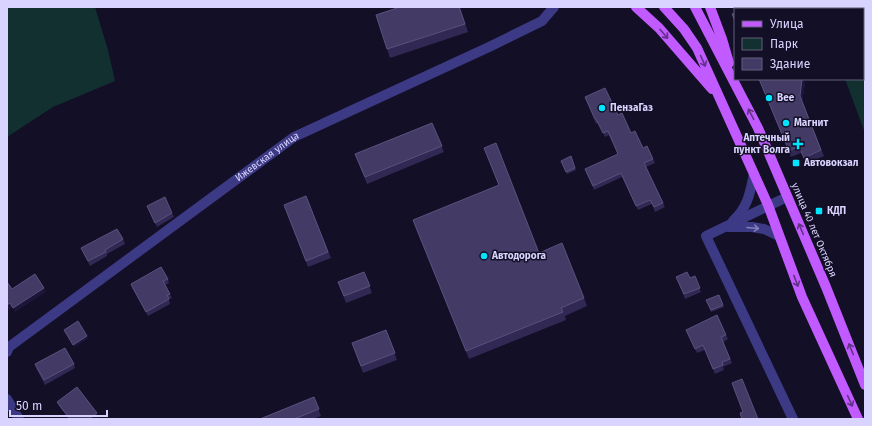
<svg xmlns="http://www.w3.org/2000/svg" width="872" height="426" viewBox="0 0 872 426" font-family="'Fira Sans',sans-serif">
<rect width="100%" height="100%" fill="#130f26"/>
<!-- green -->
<path fill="#12302f" d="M 7,7 L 95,7 L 108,50 L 115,81 L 53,107 L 7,137 Z
M 863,23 L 865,29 L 865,133 L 845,79 L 863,79 Z"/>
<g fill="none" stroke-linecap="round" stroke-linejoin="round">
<!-- minor -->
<g stroke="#3d3a85" stroke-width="10">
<path d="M 787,197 L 706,236 L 793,419"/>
<path d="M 733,221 C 748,207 750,193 754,174"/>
<path d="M 728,227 L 752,227 L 764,229 L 779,236"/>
<path id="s1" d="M 7,352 L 9,347 L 294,137 L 489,47 L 542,21 L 554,7"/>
<path d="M 7,399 L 19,419"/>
</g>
<!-- major -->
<path stroke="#c25bff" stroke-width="10" d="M 636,7 L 659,28 L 712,89
M 664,7 L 684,29 L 697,48 L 768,205 L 802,297 L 858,419
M 695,7 L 758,128 L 826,287 L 865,385
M 710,7 L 722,39 L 729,63"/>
</g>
<!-- wall -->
<path fill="#312854" d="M 460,7 L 468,32 L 390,58 L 387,49 Z
M 759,79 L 803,79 L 805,83 L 802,102 L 824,156 L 806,164 L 801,153 L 791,157 Z
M 585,97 L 618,115 L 643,148 L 653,159 L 655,163 L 646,167 L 665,207 L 655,212 L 652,204 L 638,210 L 622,177 L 594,190 L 585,169 L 618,154 L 609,135 L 605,137 L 598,123 L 596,124 Z
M 432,123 L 444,152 L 367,184 L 355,154 Z
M 484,148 L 539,253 L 584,298 L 587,306 L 565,316 L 566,320 L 469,359 L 416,228 L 499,185 Z
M 571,156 L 576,170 L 567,174 L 561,161 Z
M 306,196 L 331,258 L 308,267 L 284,205 Z
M 147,206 L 172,213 L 174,217 L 157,227 Z
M 123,239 L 125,244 L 107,254 L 107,256 L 90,266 L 81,248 Z
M 364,272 L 372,293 L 346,303 L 338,282 Z
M 695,276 L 701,292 L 685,299 L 676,277 L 690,278 Z
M 168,279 L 169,283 L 165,285 L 172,298 L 169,299 L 170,304 L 148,316 L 132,288 L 131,284 Z
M 719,295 L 724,307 L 711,312 L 706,300 Z
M 386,330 L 397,360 L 363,373 L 352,343 Z
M 686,330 L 726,335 L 728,339 L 723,342 L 732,363 L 723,367 L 724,370 L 715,374 L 705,350 L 697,353 Z
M 35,364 L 74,364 L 75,368 L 45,385 L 36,368 Z
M 314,397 L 321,416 L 313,419 L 260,419 Z
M 57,402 L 97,413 L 98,417 L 96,419 L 69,419 L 59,406 Z"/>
<!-- shaded-wall -->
<path fill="#1d163a" d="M 802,79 L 803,79 L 805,83 L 802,102 L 800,96 Z
M 44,288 L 46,292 L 15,312 L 13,308 Z
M 10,303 L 12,308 L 7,311 L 7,305 Z
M 87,336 L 88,339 L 74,347 L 73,345 Z
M 97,413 L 98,417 L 96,419 L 89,419 Z"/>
<!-- building -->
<path fill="#433a66" stroke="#5a527e" d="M 400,7 L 459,7 L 465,24 L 387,49 L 376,15 Z
M 740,7 L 773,7 L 774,9 L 741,9 Z
M 735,13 L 735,21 L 732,14 Z
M 759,79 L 802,79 L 800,96 L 821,150 L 804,158 L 799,146 L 789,151 Z
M 605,88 L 618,115 L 622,113 L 631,133 L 635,131 L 643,148 L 647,146 L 653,159 L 644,163 L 663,203 L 654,207 L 650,200 L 636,206 L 621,173 L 593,186 L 585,169 L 618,154 L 608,131 L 603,133 L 596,119 L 595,119 L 585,97 Z
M 432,123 L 442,146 L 365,177 L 355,154 Z
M 496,143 L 539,253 L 562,243 L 584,298 L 561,308 L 563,312 L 466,351 L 413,220 L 499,185 L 484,148 Z
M 571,156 L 575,168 L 566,172 L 561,161 Z
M 306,196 L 328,252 L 306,261 L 284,205 Z
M 165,197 L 172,213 L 155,223 L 147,206 Z
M 117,229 L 123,239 L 105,250 L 106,252 L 88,261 L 81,248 Z
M 161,267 L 168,279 L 163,281 L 170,294 L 167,295 L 169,299 L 146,312 L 131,284 Z
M 364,272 L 370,286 L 344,296 L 338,282 Z
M 687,272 L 690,278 L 695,276 L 700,288 L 684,294 L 676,277 Z
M 35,274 L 44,288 L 13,308 L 10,303 L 7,305 L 7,282 L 12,289 Z
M 719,295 L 723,305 L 711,310 L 706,300 Z
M 717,315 L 726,335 L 721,337 L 730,359 L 722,362 L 723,365 L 713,369 L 703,345 L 695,349 L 686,330 Z
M 78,321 L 87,336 L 73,345 L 64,330 Z
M 386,330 L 395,353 L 361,366 L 352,343 Z
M 65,348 L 74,364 L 44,380 L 35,364 Z
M 742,379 L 758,419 L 741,419 L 742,419 L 740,413 L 743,412 L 732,383 Z
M 77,387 L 97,413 L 89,419 L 70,419 L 57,402 Z
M 314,397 L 319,409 L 294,419 L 260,419 Z"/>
<!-- one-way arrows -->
<defs><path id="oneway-shaft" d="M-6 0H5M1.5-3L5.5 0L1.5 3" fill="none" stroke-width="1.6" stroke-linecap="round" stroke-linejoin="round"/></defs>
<g stroke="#623188">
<use href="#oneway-shaft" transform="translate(664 34) rotate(49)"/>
<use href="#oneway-shaft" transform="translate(703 61) rotate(66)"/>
<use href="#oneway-shaft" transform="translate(751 114) rotate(-117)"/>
<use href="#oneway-shaft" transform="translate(801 229) rotate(-113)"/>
<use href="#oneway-shaft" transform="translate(796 281) rotate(69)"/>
<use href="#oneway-shaft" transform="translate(851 349) rotate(-112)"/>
<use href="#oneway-shaft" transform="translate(850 401) rotate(66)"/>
</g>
<use stroke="#837fbc" href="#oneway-shaft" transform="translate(753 228) rotate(5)"/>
<!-- markers -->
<g fill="#00e5ff" stroke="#130f26" stroke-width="1.5">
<circle cx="769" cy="98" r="4"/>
<circle cx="602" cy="108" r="4"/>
<circle cx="786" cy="123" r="4"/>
<path d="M796 138h4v4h4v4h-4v4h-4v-4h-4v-4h4z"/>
<rect x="792" y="159" width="8" height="8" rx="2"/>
<rect x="815" y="207" width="8" height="8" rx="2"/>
<circle cx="484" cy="256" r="4"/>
</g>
<g text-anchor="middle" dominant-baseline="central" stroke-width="3" stroke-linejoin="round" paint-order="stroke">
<!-- poi labels -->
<g font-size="10" font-weight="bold" fill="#d9d4ff" stroke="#130f26" text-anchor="start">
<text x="777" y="98">Bee</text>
<text x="610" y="108">ПензаГаз</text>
<text x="794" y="123">Магнит</text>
<text x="790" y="138" text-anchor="end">Аптечный<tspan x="790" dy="12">пункт Волга</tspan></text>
<text x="804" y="163">Автовокзал</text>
<text x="827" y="211">КДП</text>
<text x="492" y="256">Автодорога</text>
</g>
<!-- street labels -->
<g font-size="10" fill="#d9d4ff" stroke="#130f26">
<text stroke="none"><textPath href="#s1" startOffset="326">Ижевская улица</textPath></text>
<text transform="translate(814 230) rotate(67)">улица 40 лет Октября</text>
</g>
</g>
<!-- border -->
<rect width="872" height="426" fill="none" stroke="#d9d4ff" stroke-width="16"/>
<!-- legend -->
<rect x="734" y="8" width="130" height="72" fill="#130f26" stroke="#625e7d"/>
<rect x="742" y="21" width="20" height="6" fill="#c25bff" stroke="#625e7d"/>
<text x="770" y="28" font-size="12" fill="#d9d4ff">Улица</text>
<rect x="742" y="38" width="20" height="12" fill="#12302f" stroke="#625e7d"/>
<text x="770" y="48" font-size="12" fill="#d9d4ff">Парк</text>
<rect x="742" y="58" width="20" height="12" fill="#433a66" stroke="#625e7d"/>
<text x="770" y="68" font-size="12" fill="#d9d4ff">Здание</text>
<!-- scale -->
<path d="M10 410v6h97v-6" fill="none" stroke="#d9d4ff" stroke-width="2"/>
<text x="16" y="410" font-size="12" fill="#d9d4ff" stroke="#130f26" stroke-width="3" paint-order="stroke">50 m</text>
</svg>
